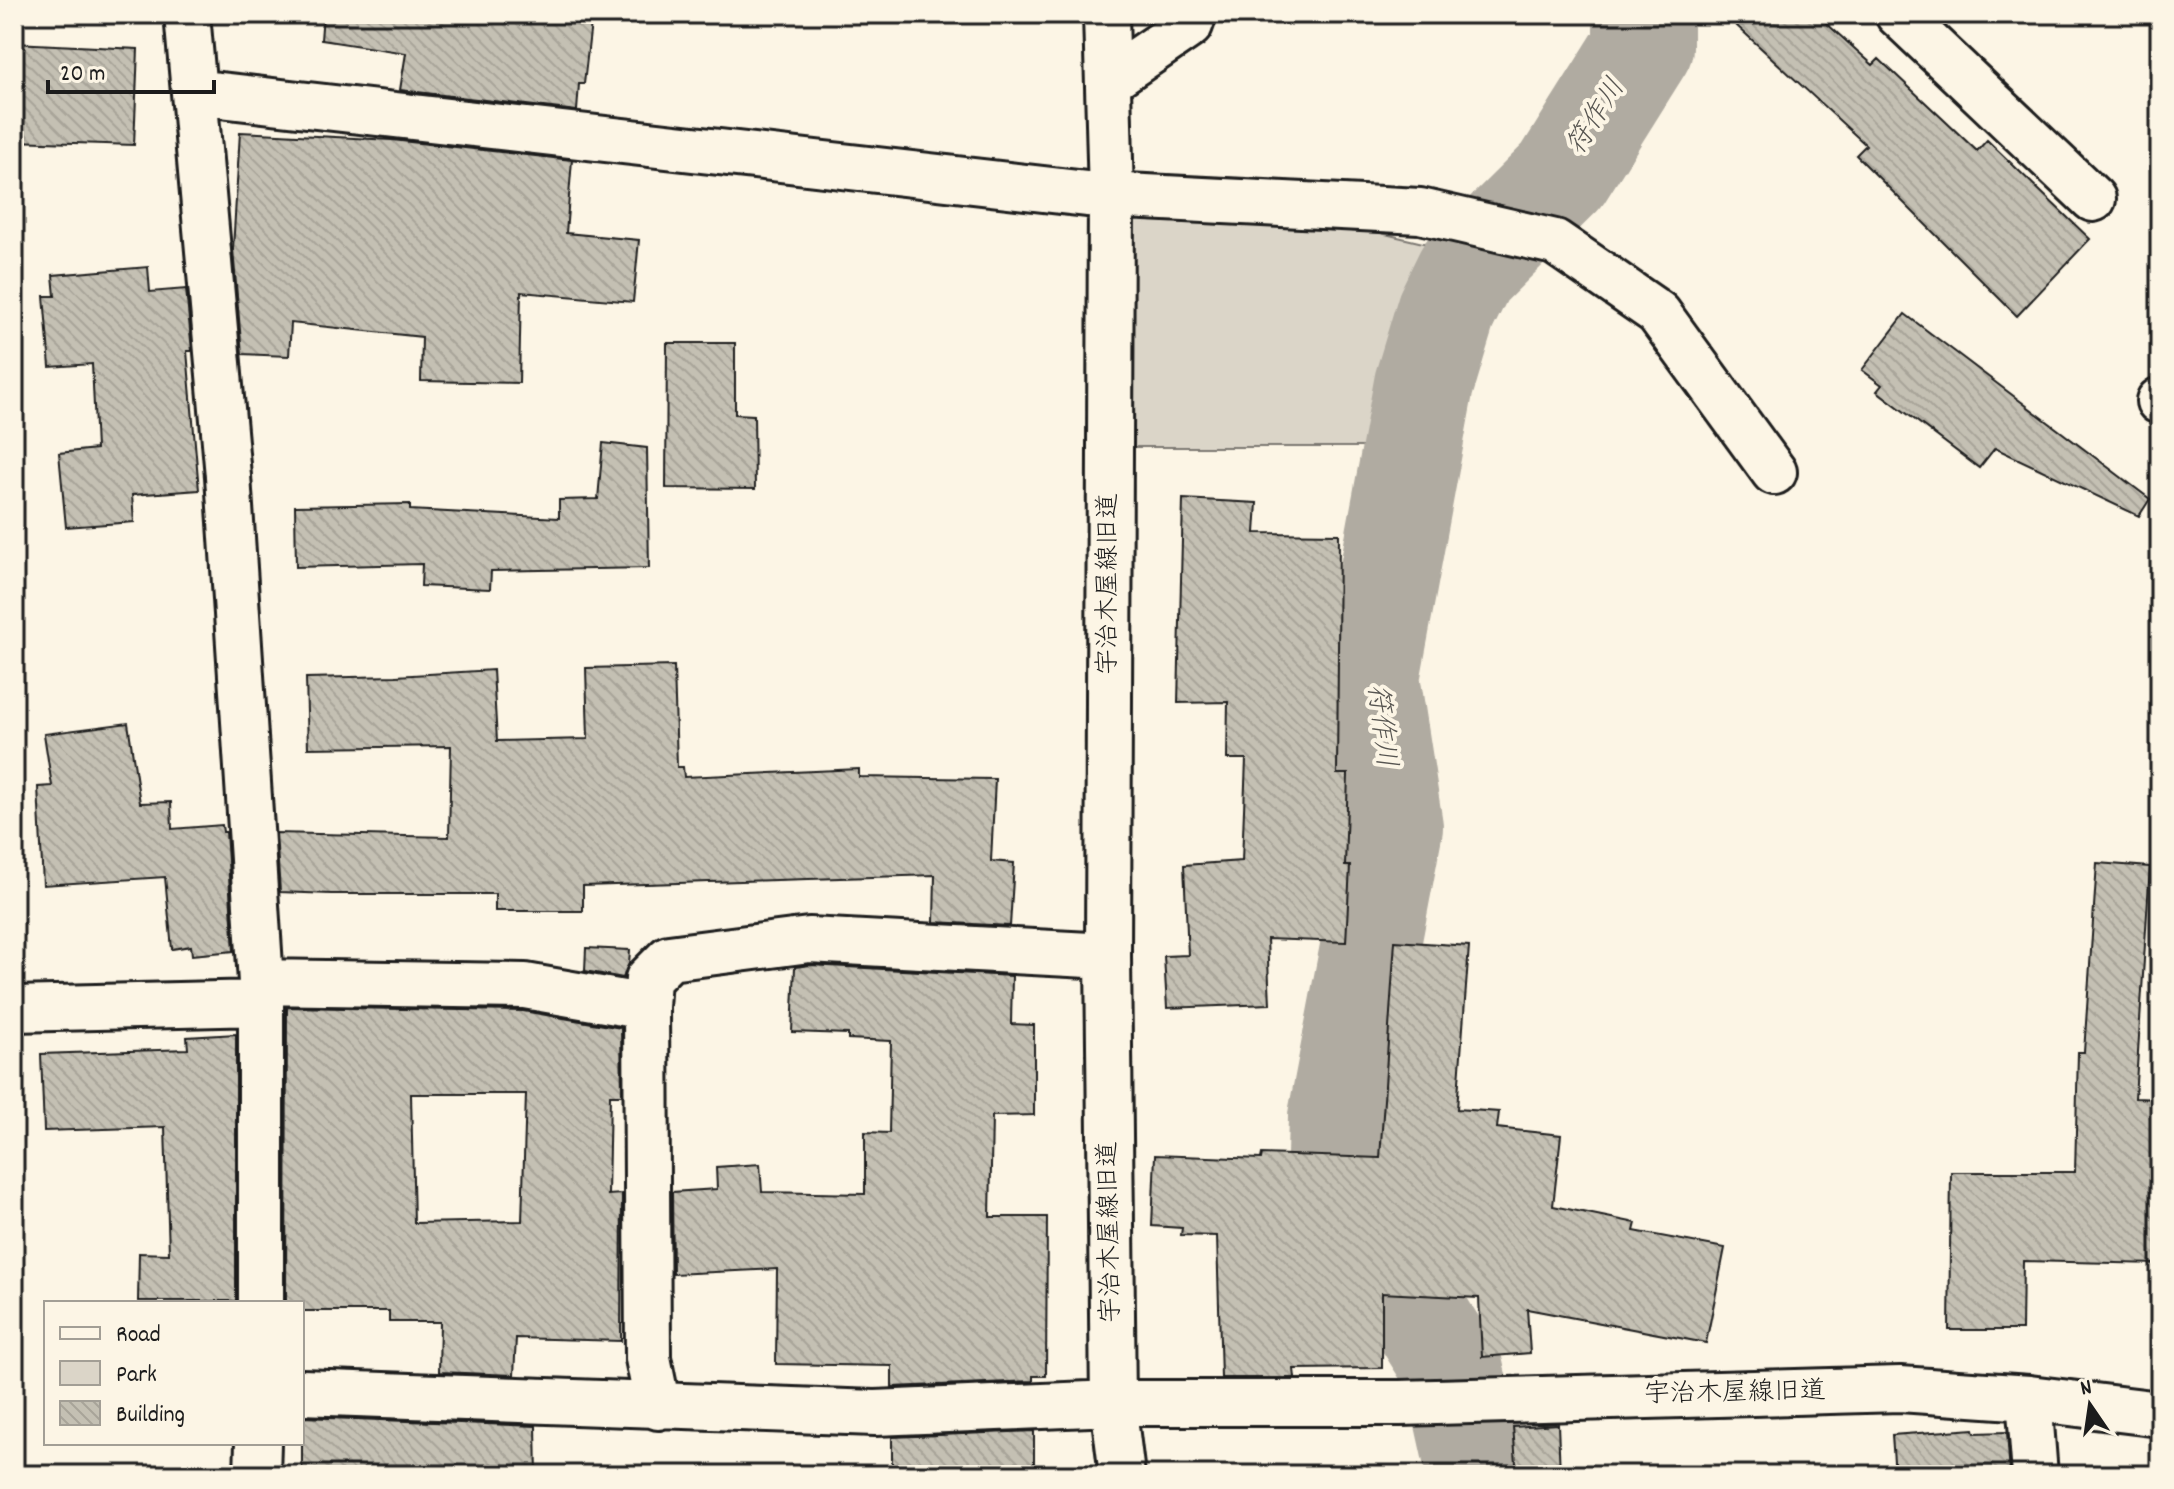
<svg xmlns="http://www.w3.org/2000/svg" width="2174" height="1489" viewBox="0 0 2174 1489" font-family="Dekko,'Klee One',sans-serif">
<defs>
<pattern id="building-back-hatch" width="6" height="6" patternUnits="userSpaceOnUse" patternTransform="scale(2)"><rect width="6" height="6" fill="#c4c0b3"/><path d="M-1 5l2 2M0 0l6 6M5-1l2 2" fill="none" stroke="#a8a499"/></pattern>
</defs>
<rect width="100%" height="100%" fill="#fcf5e5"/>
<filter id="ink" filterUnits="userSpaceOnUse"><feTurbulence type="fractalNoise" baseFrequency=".0125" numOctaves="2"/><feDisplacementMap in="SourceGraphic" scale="16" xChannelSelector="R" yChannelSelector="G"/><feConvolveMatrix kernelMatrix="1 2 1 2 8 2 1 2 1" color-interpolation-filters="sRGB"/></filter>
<g filter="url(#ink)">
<!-- green -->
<path fill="#dbd5c8" stroke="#7c7872" stroke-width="2" d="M 1121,200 L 1254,203 L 1457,251 L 1402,447 L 1130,447 Z"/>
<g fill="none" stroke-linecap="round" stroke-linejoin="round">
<!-- river -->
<path stroke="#b0aba1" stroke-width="100" d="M 1477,1475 L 1454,1371 L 1352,1209 L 1337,1156 L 1338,1117 L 1393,827 L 1370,678 L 1424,384 L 1446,311 L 1465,272 L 1562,176 L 1643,47 L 1643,14"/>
</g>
<!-- building -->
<path fill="url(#building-back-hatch)" stroke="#1c1c1c" stroke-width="2" fill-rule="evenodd" d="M 323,14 L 592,14 L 584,84 L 579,84 L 577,111 L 400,90 L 406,53 L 321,40 Z
M 1724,14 L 1816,14 L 1873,65 L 1879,59 L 1977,151 L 1987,140 L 2090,239 L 2017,316 L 1856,155 L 1866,145 Z
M 14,43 L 138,49 L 134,145 L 14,141 Z
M 240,132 L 392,140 L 572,160 L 566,233 L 639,240 L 633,302 L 521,292 L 519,383 L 421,381 L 422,337 L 291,323 L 289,356 L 242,354 L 233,249 Z
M 148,267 L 150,292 L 186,289 L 192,351 L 187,351 L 199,490 L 132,495 L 134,522 L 66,527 L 59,453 L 96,449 L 92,364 L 50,367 L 44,296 L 55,296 L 53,275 Z
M 1905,314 L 2150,499 L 2139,516 L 1995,448 L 1979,468 L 1877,391 L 1882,385 L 1862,370 Z
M 667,343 L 735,343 L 735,414 L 754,415 L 755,489 L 666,488 Z
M 603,443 L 647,448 L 649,568 L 491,571 L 490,589 L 421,586 L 422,564 L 296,567 L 295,506 L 410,504 L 410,510 L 559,518 L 559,500 L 598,499 Z
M 1183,499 L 1257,503 L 1255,533 L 1339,534 L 1337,774 L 1348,774 L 1345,866 L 1350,866 L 1346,942 L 1267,939 L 1270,1004 L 1167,1008 L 1164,956 L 1188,955 L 1184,865 L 1242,861 L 1246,759 L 1227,759 L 1228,702 L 1178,703 Z
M 674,666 L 677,767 L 683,767 L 684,777 L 859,769 L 859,777 L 995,779 L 991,861 L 1014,863 L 1010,926 L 934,922 L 935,875 L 583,886 L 583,911 L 495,911 L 495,894 L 331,894 L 280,892 L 276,833 L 449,837 L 451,746 L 308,748 L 306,678 L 396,676 L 493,670 L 497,741 L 588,739 L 586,668 Z
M 128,723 L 140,803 L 171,802 L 172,829 L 222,825 L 223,832 L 226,832 L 234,951 L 192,955 L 191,946 L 172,949 L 165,877 L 43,885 L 38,787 L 52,786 L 44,734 Z
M 2097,863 L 2150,867 L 2135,1098 L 2160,1099 L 2160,1264 L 2023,1261 L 2022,1330 L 1949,1330 L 1951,1172 L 2075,1172 L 2078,1052 L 2084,1052 Z
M 1395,941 L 1469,946 L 1457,1109 L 1499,1112 L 1497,1128 L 1561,1135 L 1553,1206 L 1636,1223 L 1634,1231 L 1725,1248 L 1706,1343 L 1527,1309 L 1530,1353 L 1482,1357 L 1479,1298 L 1382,1293 L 1382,1368 L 1294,1369 L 1295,1378 L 1221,1378 L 1217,1236 L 1181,1235 L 1182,1228 L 1152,1226 L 1155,1155 L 1261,1159 L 1262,1154 L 1380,1158 Z
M 586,948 L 630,950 L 629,964 L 623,978 L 585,971 Z
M 810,965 L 1012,976 L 1011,1024 L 1034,1025 L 1034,1115 L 992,1116 L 990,1217 L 1047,1217 L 1046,1376 L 1033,1376 L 1033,1381 L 892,1387 L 892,1366 L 776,1364 L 777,1269 L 673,1274 L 672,1192 L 717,1189 L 716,1167 L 760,1164 L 762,1192 L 865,1194 L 865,1132 L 889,1133 L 891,1041 L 848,1039 L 848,1034 L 792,1032 L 795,967 Z
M 287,1007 L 523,1011 L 621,1028 L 622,1095 L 610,1095 L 608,1195 L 622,1194 L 621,1341 L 516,1338 L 514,1375 L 439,1372 L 440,1322 L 389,1322 L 389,1311 L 302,1311 L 302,1303 L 286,1302 ZM 411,1094 L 526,1094 L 522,1221 L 414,1223 Z
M 236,1034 L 236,1301 L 138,1301 L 139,1253 L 169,1254 L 165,1127 L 44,1131 L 41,1054 L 188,1049 L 187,1037 Z
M 302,1417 L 536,1426 L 537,1475 L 302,1475 Z
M 1558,1424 L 1560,1475 L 1517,1475 L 1513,1427 Z
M 1974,1429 L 1975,1433 L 2007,1432 L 2010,1475 L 1895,1475 L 1892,1435 Z
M 1034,1431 L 1034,1475 L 892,1475 L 892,1437 Z"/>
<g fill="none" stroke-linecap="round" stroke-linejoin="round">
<!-- minor casing -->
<g stroke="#1c1c1c" stroke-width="50">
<path id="minor" d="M 187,14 L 228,476 L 261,982 L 261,1303
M 1898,14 L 2093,199
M 1108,81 L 1190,25 L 1194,14
M 194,92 L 1087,194 L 1420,211 L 1555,242 L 1658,313 L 1774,472
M 1111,196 L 1108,956 L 1113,1403 L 1122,1475
M 2159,401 L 2160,400
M 261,982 L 525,986 L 646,1007
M 14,1009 L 261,1003
M 302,1392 L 875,1413 L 1113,1403 L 1400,1403 L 1900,1389 L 2029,1398 L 2160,1414
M 2029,1398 L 2035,1475
M 658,1407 L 648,1358 L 646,1007 L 648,979 L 669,958 L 809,940 L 1108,956
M 257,1475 L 258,1443"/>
</g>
<!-- tertiary casing -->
<g stroke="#1c1c1c" stroke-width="50">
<path id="tertiary" d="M 1106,14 L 1111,196"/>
</g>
<!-- minor -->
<use href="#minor" stroke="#fcf5e5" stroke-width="44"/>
<!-- tertiary -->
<use href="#tertiary" stroke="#fcf5e5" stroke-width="44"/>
</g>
</g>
<g text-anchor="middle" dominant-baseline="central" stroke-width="8" stroke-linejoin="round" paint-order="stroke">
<!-- street labels -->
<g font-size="26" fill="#1c1c1c" stroke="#fcf5e5">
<text transform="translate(1109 584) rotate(-90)">宇治木屋線旧道</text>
<text transform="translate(1111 1232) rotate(-91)">宇治木屋線旧道</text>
<text transform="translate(1735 1394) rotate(-1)">宇治木屋線旧道</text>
</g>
<!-- water labels -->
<g font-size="28" font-style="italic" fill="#575551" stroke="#fcf5e5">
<text transform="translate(1598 118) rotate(-58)">符作川</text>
<text transform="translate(1379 726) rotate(83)">符作川</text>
</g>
</g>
<!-- margin -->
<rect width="2174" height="1489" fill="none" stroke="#fcf5e5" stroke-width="48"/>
<rect x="24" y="24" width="2126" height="1441" fill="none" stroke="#1c1c1c" stroke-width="3" filter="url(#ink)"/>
<!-- legend -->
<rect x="44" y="1301" width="260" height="144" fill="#fcf5e5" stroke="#a29e95" stroke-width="2"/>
<rect x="60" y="1327" width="40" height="12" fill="#fcf5e5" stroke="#a29e95" stroke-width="2"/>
<text x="116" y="1341" font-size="24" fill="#1c1c1c">Road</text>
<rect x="60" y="1361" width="40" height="24" fill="#dbd5c8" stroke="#a29e95" stroke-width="2"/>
<text x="116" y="1381" font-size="24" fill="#1c1c1c">Park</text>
<rect x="60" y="1401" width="40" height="24" fill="url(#building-back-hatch)" stroke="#a29e95" stroke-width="2"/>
<text x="116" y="1421" font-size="24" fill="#1c1c1c">Building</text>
<!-- north arrow -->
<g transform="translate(2090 1405) rotate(347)" stroke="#fcf5e5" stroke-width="6" paint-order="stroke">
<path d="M0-6L14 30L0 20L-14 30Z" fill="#1c1c1c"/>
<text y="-12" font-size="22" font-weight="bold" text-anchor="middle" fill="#1c1c1c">N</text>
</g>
<!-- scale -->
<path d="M48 80v12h166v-12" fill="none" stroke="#1c1c1c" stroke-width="4"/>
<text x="60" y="80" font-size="24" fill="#1c1c1c" stroke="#fcf5e5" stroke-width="6" paint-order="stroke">20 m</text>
</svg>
